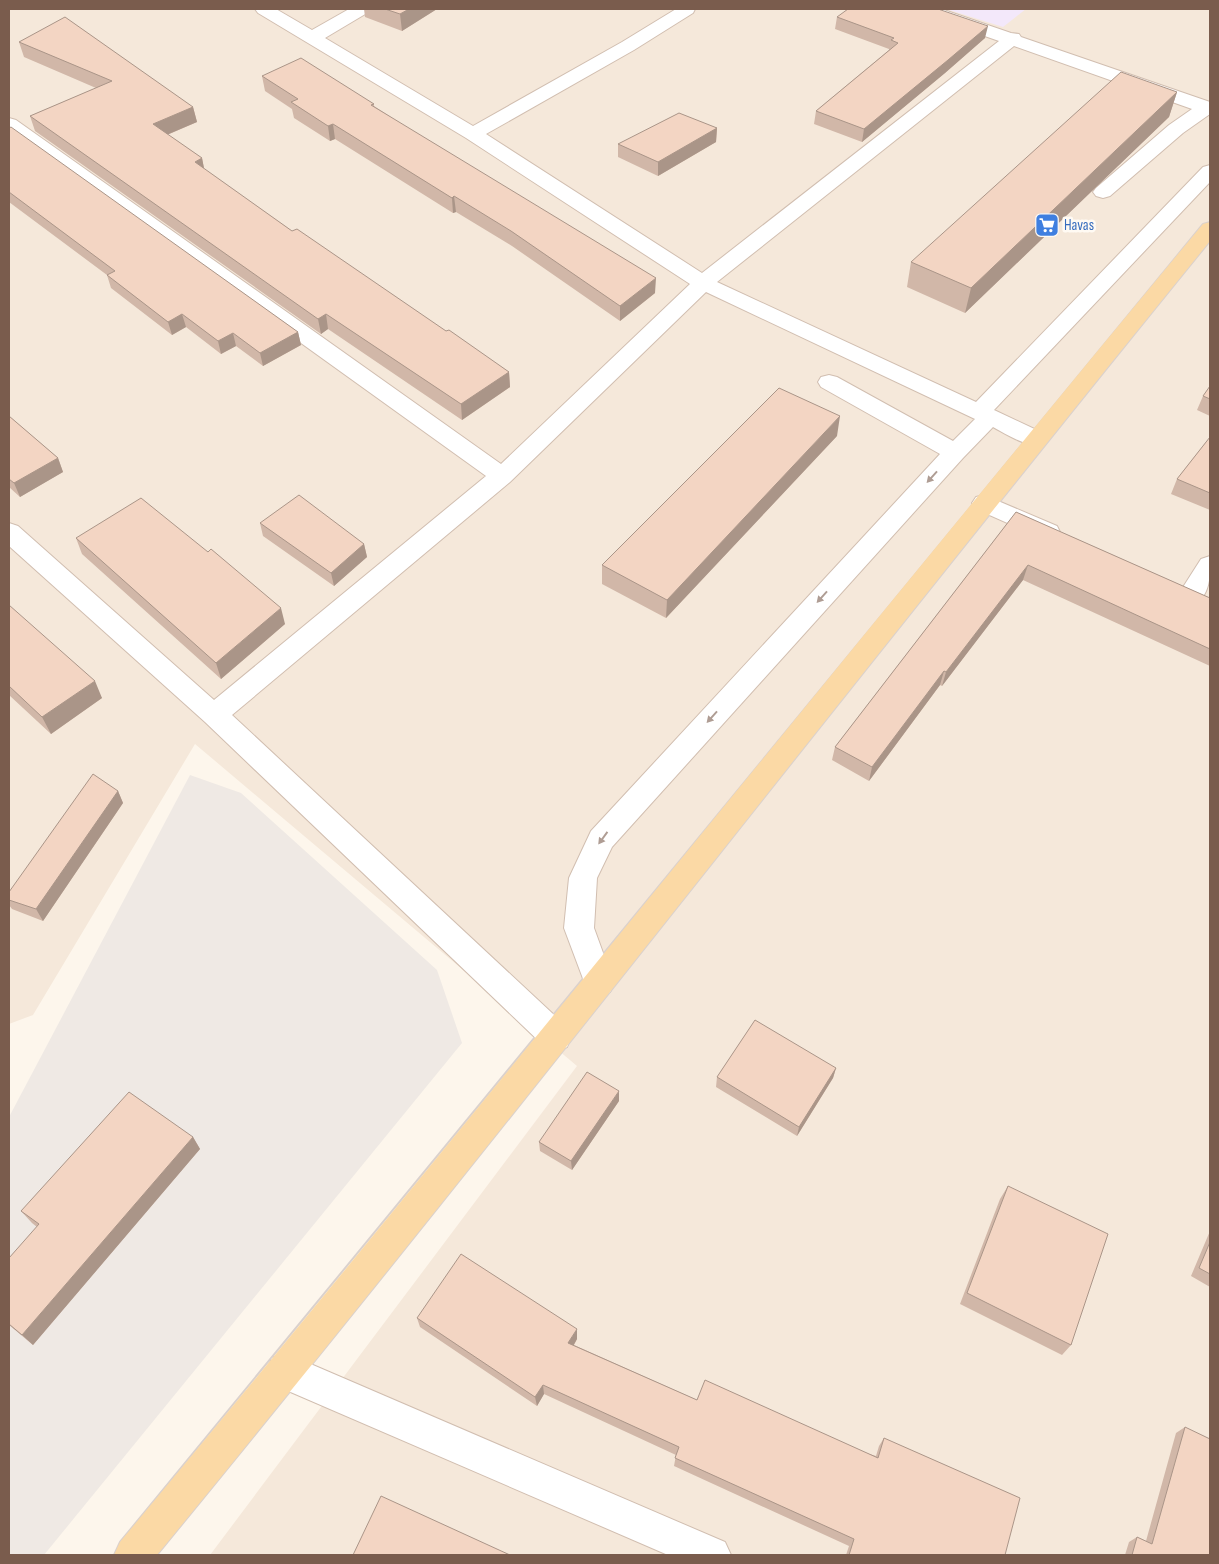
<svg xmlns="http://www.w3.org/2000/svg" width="1219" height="1564" viewBox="0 0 1219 1564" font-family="'Sofia Sans Condensed',sans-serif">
<rect width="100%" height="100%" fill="#fdf6ec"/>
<!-- residential -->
<path fill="#f5e8da" d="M 9,9 L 1210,9 L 1210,1555 L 210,1555 L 577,1066 L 195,744 L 33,1015 L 9,1024 Z"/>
<!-- industrial -->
<path fill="#efe9e4" d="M 190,775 L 241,793 L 437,970 L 462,1043 L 44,1555 L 9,1555 L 9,1117 Z"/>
<!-- education -->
<path fill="#f3e8fa" d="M 946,9 L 1026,9 L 1003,27 Z"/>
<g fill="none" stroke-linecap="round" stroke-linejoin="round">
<!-- minor casing -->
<g stroke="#d1beb0" stroke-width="2">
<path id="minor" d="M 255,9 L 276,9 L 312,30 L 349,9 L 369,9 L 367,13 L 325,38 L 473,126 L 622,42 L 676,9 L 695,9 L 693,13 L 634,50 L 486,134 L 702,273 L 999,41 L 919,13 L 917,9 L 941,9 L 1011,33 L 1019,34 L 1021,37 L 1210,102 L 1210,114 L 1183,133 L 1110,196 L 1103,198 L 1096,196 L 1093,192 L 1096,188 L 1169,125 L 1192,109 L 1014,46 L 717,282 L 976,402 L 1203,167 L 1210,165 L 1210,182 L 994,410 L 1045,434 L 1048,439 L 1045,444 C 1028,449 1008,435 993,427 L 963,458 L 612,847 L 597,878 L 594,928 L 614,983 L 610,992 L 599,996 L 588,992 L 564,928 L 569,878 L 591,831 L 940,454 L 821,387 L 818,382 L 821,377 L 829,375 L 837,377 L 953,441 L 975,419 L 706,292 L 510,482 L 232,715 L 567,1027 L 571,1037 L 567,1047 L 556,1051 L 545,1047 L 205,722 L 9,546 L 9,523 L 18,526 L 214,700 L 486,476 L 9,133 L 9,118 L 16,120 L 501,464 L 690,284 L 466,138 L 258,13 Z
M 984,495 L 1057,526 L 1060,532 L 1057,538 L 1048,541 L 976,509 L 972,503 L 976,497 Z
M 1210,556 C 1211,576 1210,610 1181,601 L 1178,595 L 1201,559 Z
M 285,1353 L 725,1542 L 731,1555 L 668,1555 L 272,1384 L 267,1371 L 272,1358 Z"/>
</g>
<!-- major casing -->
<g stroke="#dad1cd" stroke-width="2">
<path id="major" d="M 1210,222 L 1210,241 C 856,676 513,1121 157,1555 L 114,1555 L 120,1542 C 484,1105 839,661 1203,224 Z"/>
</g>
<!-- minor -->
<use href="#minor" fill="#fff" fill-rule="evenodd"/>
<!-- major -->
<use href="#major" fill="#fbd9a5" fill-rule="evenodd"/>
</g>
<!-- wall -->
<path fill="#d1b7a8" d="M 364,9 L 437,9 L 402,31 L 365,17 Z
M 837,17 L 985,38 L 945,73 L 862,142 L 814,124 L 816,111 L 889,50 L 889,49 L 835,29 Z
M 19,42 L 193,107 L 197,122 L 167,135 L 202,158 L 204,169 L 292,231 L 509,372 L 510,387 L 462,420 L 328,329 L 321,334 L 35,131 L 30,116 L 96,88 L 24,57 Z
M 262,76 L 374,104 L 374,106 L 655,293 L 620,321 L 512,246 L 456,212 L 453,213 L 335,139 L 330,141 L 294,118 L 292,109 L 265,91 Z
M 1177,92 L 1169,117 L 965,313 L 907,287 L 911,262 Z
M 9,128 L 298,332 L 301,345 L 263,366 L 236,346 L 221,354 L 186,327 L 172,335 L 111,288 L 107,275 L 9,202 Z
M 717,128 L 716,142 L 658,176 L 618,157 L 618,144 Z
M 1210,386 L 1210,416 L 1197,410 L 1203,396 Z
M 9,416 L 58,458 L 63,472 L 20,497 L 9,487 Z
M 837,436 L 666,618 L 602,584 L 602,565 Z
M 1210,437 L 1210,510 L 1171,494 L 1177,479 Z
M 1016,512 L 1210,598 L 1210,666 L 1023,580 L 942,686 L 940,685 L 869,781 L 832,760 L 835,747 Z
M 260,523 L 364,544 L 367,557 L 334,586 L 263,536 Z
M 76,538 L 208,552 L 285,624 L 221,679 L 82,554 Z
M 9,605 L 102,698 L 51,734 L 9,695 Z
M 118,791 L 123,803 L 43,921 L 12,909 L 9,905 L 9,892 Z
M 836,1068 L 833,1078 L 797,1136 L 716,1087 L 717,1077 Z
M 619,1101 L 572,1170 L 540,1151 L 539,1142 Z
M 193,1137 L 200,1149 L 33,1345 L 9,1325 L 9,1258 L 37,1227 L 32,1223 L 21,1211 Z
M 1008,1186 L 1071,1345 L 1062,1355 L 960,1304 L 1000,1199 Z
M 1210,1231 L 1210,1287 L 1191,1276 Z
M 417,1318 L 577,1339 L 574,1345 L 697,1400 L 876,1456 L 879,1446 L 884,1438 L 1005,1555 L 846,1555 L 849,1546 L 674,1466 L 676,1455 L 544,1394 L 537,1406 L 420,1327 Z
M 1185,1427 L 1210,1555 L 1125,1555 L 1129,1542 L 1137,1537 L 1146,1541 L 1176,1433 Z"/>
<!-- shaded-wall -->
<path fill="#aa9588" d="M 409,9 L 437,9 L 402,31 L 400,14 Z
M 988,26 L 985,38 L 945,73 L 862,142 L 864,129 Z
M 1177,92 L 1169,117 L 965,313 L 971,288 Z
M 193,107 L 197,122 L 157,139 L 153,124 Z
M 333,124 L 335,139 L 330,141 L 328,126 Z
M 717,128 L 716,142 L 658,176 L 658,162 Z
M 202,158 L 205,173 L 195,162 Z
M 454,196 L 456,212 L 453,213 L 452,198 Z
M 656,278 L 655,293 L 620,321 L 620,306 Z
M 182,314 L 186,327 L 172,335 L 168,322 Z
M 326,314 L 328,329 L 321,334 L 318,319 Z
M 298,332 L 301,345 L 263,366 L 260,353 Z
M 233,333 L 236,346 L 221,354 L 218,341 Z
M 509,372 L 510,387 L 462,420 L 461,404 Z
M 840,416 L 837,436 L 666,618 L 667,600 Z
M 58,458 L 63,472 L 20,497 L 14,483 Z
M 364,544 L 367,557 L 334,586 L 331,573 Z
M 1028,565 L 1023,580 L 942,686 L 946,672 Z
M 281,608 L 285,624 L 221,679 L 216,663 Z
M 944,671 L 940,685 L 869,781 L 872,767 Z
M 95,681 L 102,698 L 51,734 L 42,717 Z
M 118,791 L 123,803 L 43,921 L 36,909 Z
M 836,1068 L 833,1078 L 797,1136 L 799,1127 Z
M 619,1091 L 619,1101 L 572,1170 L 571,1161 Z
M 193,1137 L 200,1149 L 33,1345 L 22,1335 Z
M 577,1329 L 577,1339 L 569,1353 L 568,1343 Z
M 543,1385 L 544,1394 L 537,1406 L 535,1397 Z"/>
<!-- building -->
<path fill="#f3d5c3" stroke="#aa9588" d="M 385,9 L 409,9 L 400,14 Z
M 848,9 L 938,9 L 988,26 L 948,60 L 864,129 L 816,111 L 898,43 L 891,40 L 894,38 L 837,17 Z
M 65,17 L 193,107 L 153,124 L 202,158 L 195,162 L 292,231 L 297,229 L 446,331 L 449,330 L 509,372 L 461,404 L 326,314 L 318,319 L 30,116 L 112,81 L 19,42 Z
M 301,58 L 374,104 L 371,105 L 656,278 L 620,306 L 511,231 L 454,196 L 452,198 L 333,124 L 328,126 L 291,102 L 298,99 L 262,76 Z
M 1121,72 L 1177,92 L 971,288 L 911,262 Z
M 679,113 L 717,128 L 658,162 L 618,144 Z
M 11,127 L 298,332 L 260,353 L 233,333 L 218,341 L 182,314 L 168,322 L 107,275 L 115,271 L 9,192 L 9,128 Z
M 1210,386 L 1210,399 L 1203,396 Z
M 779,388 L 840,416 L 667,600 L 602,565 Z
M 9,416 L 58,458 L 14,483 L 9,479 Z
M 1210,437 L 1210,493 L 1177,479 Z
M 299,495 L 364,544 L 331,573 L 260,523 Z
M 141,498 L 208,552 L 211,549 L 281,608 L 216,663 L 76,538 Z
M 1016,512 L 1210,598 L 1210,649 L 1028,565 L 946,672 L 944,671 L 872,767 L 835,747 Z
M 9,605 L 95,681 L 42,717 L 9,686 Z
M 93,774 L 118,791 L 36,909 L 9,900 L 9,892 Z
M 755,1020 L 836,1068 L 799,1127 L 717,1077 Z
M 587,1072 L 619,1091 L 571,1161 L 539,1142 Z
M 129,1092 L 193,1137 L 22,1335 L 9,1324 L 9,1258 L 39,1224 L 21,1211 Z
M 1008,1186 L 1108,1234 L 1071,1345 L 967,1293 Z
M 1210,1242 L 1210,1274 L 1199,1268 Z
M 461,1254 L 577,1329 L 568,1343 L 697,1400 L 705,1380 L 878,1458 L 884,1438 L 1020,1498 L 1005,1555 L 849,1555 L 854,1539 L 675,1458 L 679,1447 L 543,1385 L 535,1397 L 417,1318 Z
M 1185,1427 L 1210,1439 L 1210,1555 L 1132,1555 L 1137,1537 L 1152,1544 Z
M 381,1496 L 510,1555 L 353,1555 Z"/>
<!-- one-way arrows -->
<defs><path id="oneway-solid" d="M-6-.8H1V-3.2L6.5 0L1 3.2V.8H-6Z" transform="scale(1.25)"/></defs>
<g fill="#af9d94">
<use href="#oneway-solid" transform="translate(932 477) rotate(132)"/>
<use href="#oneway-solid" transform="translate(822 597) rotate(132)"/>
<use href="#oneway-solid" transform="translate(712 717) rotate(132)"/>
<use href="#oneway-solid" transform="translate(603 838) rotate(126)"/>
</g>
<!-- icons -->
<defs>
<g id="supermarket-square" transform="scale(1.25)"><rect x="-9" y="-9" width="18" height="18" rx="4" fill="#3f7fe0" stroke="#fffaf3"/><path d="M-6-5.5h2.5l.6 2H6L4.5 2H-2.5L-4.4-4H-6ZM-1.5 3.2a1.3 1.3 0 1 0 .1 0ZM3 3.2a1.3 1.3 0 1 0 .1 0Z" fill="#fff"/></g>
</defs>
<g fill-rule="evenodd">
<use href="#supermarket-square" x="1047" y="225"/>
</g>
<g text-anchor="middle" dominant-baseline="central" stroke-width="5" stroke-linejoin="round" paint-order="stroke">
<!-- far-shop labels -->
<g font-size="15" fill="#366cbe" stroke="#fffaf3" text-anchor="start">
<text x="1064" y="225">Havas</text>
</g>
</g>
<!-- border -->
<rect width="1219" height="1564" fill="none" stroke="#7a5c4d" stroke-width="20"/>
</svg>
